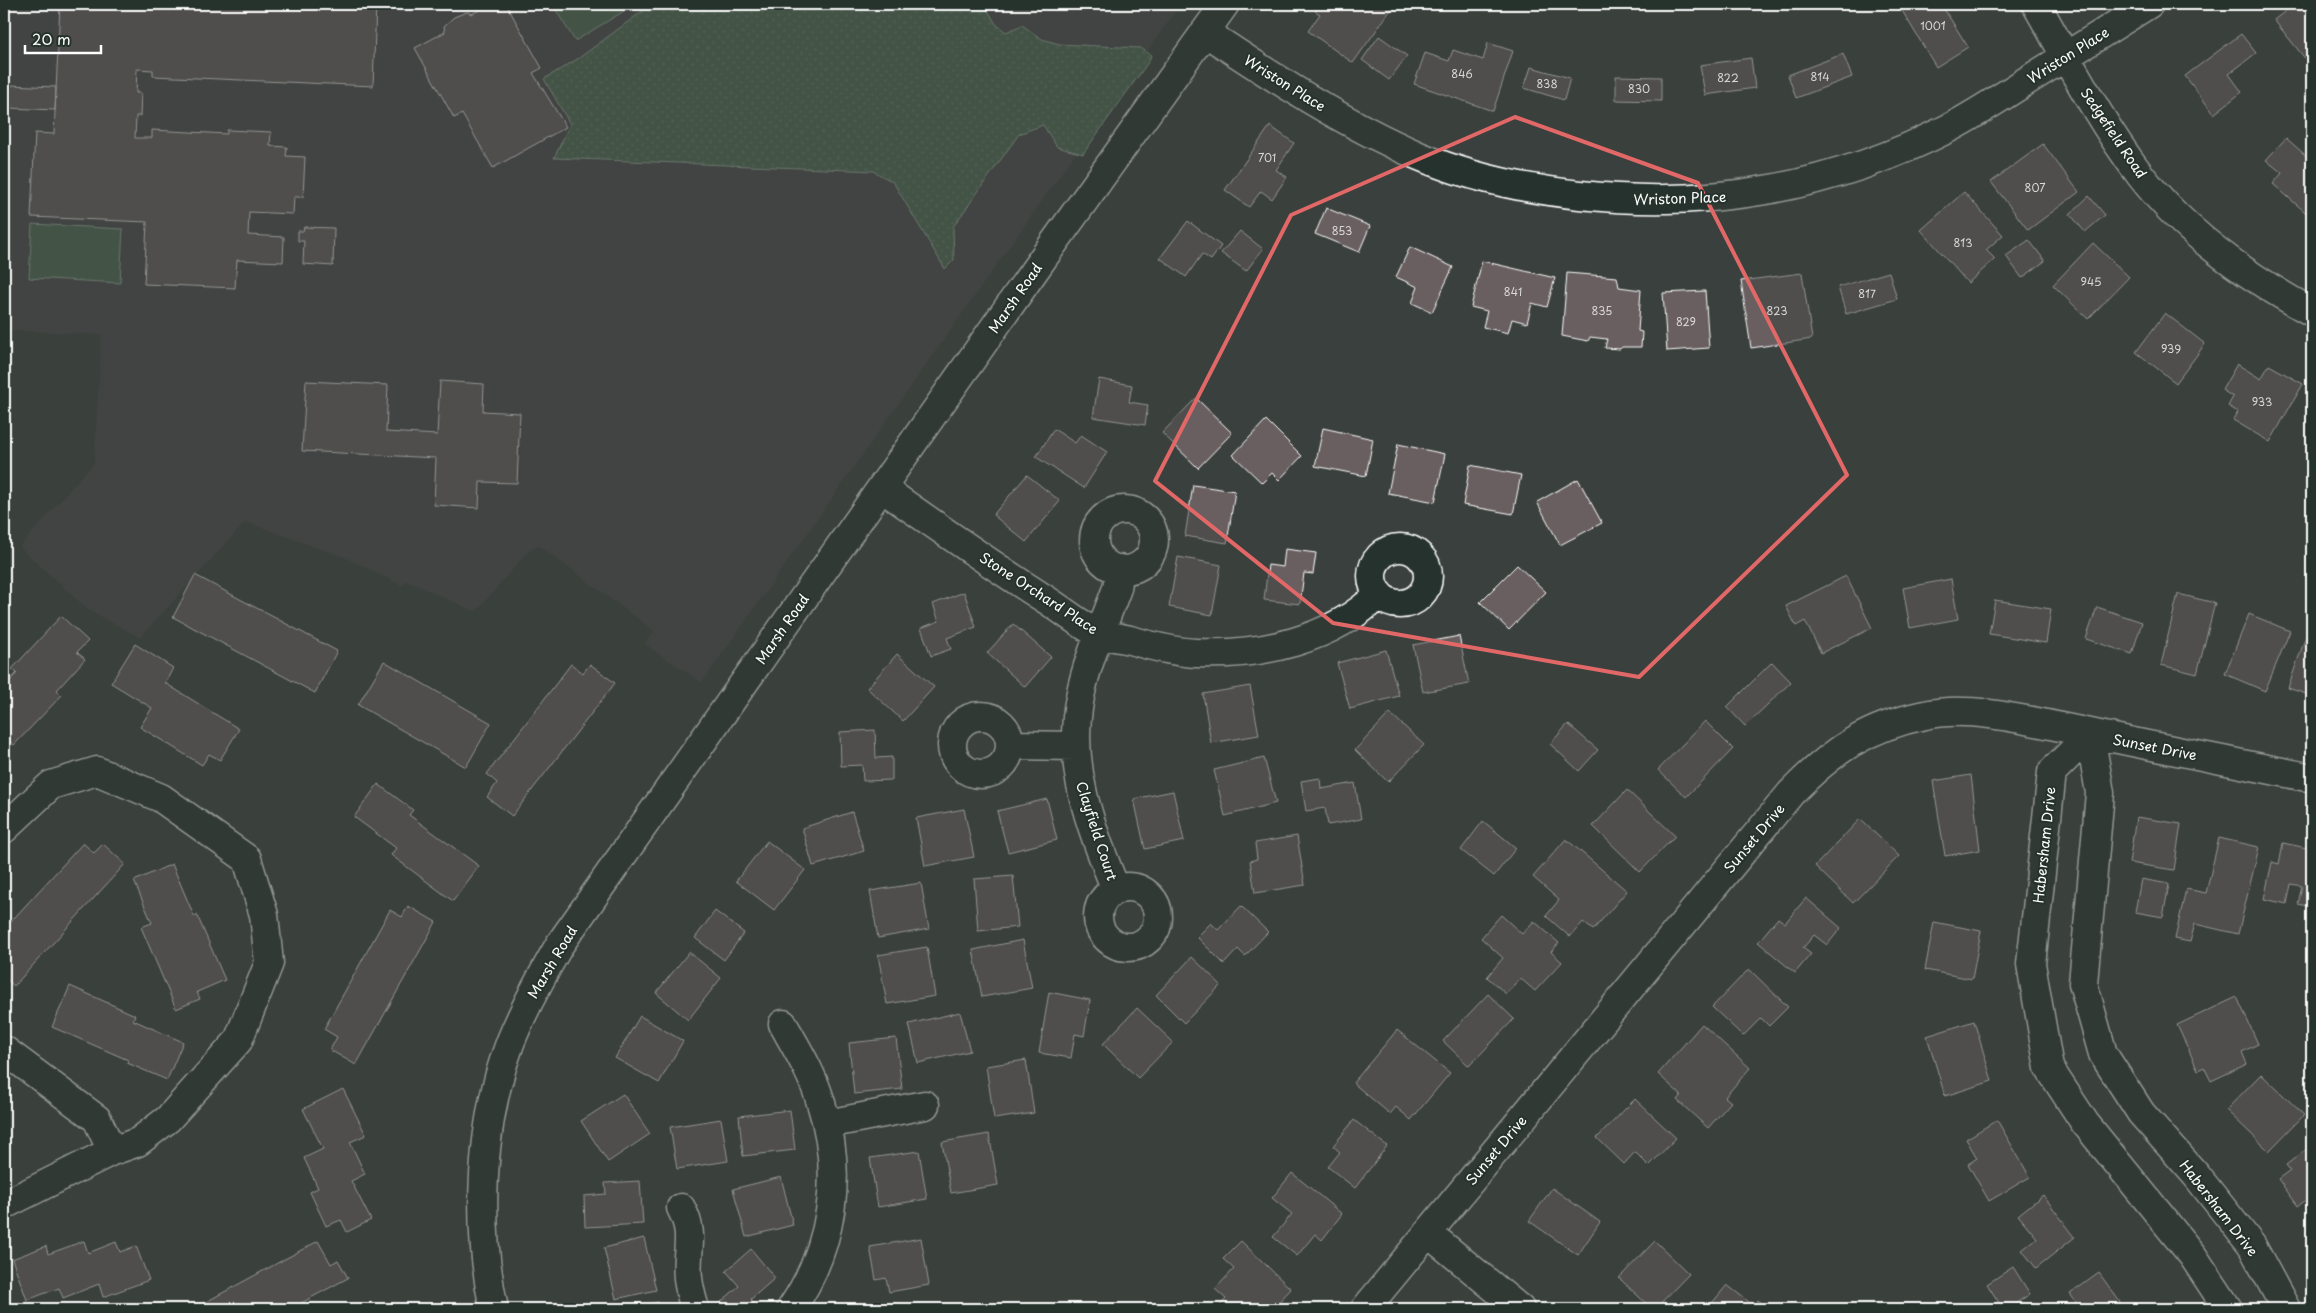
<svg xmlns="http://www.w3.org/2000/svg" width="2316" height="1313" viewBox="0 0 2316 1313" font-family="'Playpen Sans',sans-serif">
<defs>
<pattern id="grass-dots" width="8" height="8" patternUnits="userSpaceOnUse" patternTransform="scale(1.25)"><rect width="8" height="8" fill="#506d55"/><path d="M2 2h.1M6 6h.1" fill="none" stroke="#6a836e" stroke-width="1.8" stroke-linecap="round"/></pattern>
</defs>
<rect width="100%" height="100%" fill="#3a403d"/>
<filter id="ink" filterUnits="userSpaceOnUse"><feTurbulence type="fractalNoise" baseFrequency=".02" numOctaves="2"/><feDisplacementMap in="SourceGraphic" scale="10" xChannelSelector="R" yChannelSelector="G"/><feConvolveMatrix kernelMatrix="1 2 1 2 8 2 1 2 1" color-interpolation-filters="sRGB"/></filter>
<g filter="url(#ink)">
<!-- built -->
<path fill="#484948" d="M 4,4 L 1181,4 L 702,683 L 644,644 L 654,631 L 539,546 L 528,552 L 476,612 L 406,581 L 402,586 L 348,559 L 246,522 L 140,638 L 88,610 L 19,547 L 94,462 L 101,335 L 4,330 Z"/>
<!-- grass -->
<path fill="url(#grass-dots)" stroke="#a8b6aa" d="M 652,4 L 984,4 L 996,24 L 1006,32 L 1022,25 L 1042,39 L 1059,44 L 1141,48 L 1151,55 L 1149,61 L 1083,154 L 1057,147 L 1043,125 L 1019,134 L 953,227 L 954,260 L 945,269 L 893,182 L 873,171 L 554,158 L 570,124 L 544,79 L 579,58 Z"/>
<!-- green -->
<path fill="#506d55" stroke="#a8b6aa" d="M 552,4 L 633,4 L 634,5 L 575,41 Z
M 32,224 L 123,229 L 120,283 L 29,278 Z"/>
<!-- building -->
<path fill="#695e61" stroke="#fff" d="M 60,4 L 376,4 L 373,86 L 153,76 L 153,70 L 137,69 L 136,93 L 141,93 L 140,116 L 136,116 L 135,138 L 152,138 L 152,130 L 227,134 L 227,130 L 271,132 L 270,146 L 287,147 L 286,156 L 305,157 L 303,197 L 294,197 L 293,214 L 249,212 L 248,235 L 284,237 L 283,262 L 237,260 L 235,288 L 144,284 L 147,222 L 31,217 L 35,133 L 54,134 Z
M 490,4 L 506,4 L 542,68 L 533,73 L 566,127 L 493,168 L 462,114 L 454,118 L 415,48 L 445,32 L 444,26 L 454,17 L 467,12 L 472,14 Z
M 1319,4 L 1395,4 L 1353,63 L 1308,31 L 1320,14 L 1315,11 Z
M 1898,4 L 1941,4 L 1968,47 L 1936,67 Z
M 2294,4 L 2312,4 L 2312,67 L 2274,20 Z
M 2241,34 L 2256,53 L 2229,74 L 2242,92 L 2214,114 L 2185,76 Z
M 1379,36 L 1407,56 L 1389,80 L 1362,60 Z
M 1488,43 L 1513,51 L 1493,111 L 1414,84 L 1425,53 L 1449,61 L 1453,50 L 1483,60 Z
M 1843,54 L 1852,77 L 1796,98 L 1788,75 Z
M 1751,58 L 1755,88 L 1705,95 L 1700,65 Z
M 1531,67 L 1570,78 L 1564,100 L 1524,88 Z
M 1616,76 L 1661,77 L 1661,101 L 1616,100 Z
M 9,85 L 56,87 L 55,110 L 8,108 Z
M 1270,126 L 1294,143 L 1276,170 L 1287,177 L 1272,199 L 1261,191 L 1249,207 L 1225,190 Z
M 2286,138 L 2312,161 L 2312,218 L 2273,184 L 2282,173 L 2266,160 Z
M 2043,144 L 2079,192 L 2028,230 L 1991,182 Z
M 1964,192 L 2003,235 L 1986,250 L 1995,259 L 1968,283 L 1921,230 Z
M 2089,196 L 2105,215 L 2085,232 L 2070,214 Z
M 1326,208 L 1370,226 L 1359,252 L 1315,234 Z
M 1188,221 L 1221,246 L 1211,260 L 1202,254 L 1186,277 L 1160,258 Z
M 304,227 L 334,228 L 333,266 L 303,264 L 304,241 L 298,241 L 298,231 L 303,231 Z
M 1240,231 L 1263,249 L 1246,271 L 1221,253 Z
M 2029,240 L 2045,261 L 2022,278 L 2006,256 Z
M 2093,243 L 2129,277 L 2088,319 L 2053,285 Z
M 1410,247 L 1453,267 L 1432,312 L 1412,303 L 1418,287 L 1396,277 Z
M 1482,261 L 1555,278 L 1547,307 L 1532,303 L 1527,323 L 1512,319 L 1508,333 L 1483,327 L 1487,311 L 1471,307 Z
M 1889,272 L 1897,299 L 1846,314 L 1838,287 Z
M 1567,273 L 1617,277 L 1619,287 L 1641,290 L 1638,331 L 1642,332 L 1641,347 L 1622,347 L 1620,349 L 1605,348 L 1607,339 L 1590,337 L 1588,341 L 1562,336 Z
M 1802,273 L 1812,339 L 1751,348 L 1741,281 Z
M 1705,291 L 1709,348 L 1667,351 L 1663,293 Z
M 2165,313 L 2205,344 L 2176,383 L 2136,352 Z
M 2237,364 L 2261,379 L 2269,365 L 2303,384 L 2270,442 L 2233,420 L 2238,412 L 2228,406 L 2233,397 L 2222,390 Z
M 1099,379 L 1132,385 L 1129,402 L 1148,405 L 1145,425 L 1093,417 Z
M 306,381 L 388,385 L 386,432 L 437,435 L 440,381 L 484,384 L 483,411 L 520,413 L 517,483 L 480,482 L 479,508 L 434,505 L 436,458 L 302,451 Z
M 1196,398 L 1232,433 L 1198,468 L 1162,433 Z
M 1266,420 L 1302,456 L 1279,480 L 1272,473 L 1262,483 L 1233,455 Z
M 1323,428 L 1373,439 L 1366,476 L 1315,466 Z
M 1054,429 L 1075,443 L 1081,435 L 1107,452 L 1084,488 L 1036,457 Z
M 1398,444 L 1445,454 L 1435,502 L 1388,493 Z
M 1470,465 L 1521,475 L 1513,514 L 1463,505 Z
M 1027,475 L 1060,501 L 1026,542 L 993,515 Z
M 1578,479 L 1602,523 L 1560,545 L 1537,502 Z
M 1193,485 L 1235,491 L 1227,543 L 1185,536 Z
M 1285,549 L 1316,553 L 1313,574 L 1304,573 L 1300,604 L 1264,600 L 1268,565 L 1283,567 Z
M 1178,557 L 1221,565 L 1212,615 L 1169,607 Z
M 1517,565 L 1546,592 L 1509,630 L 1480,602 Z
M 195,575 L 337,651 L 315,693 L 173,617 Z
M 1846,576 L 1872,628 L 1821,653 L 1805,621 L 1796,626 L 1786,606 Z
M 1951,579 L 1958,619 L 1910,628 L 1903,588 Z
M 964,592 L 976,627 L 947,638 L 951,649 L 931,656 L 921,628 L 939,621 L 933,604 Z
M 2178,594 L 2215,603 L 2197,674 L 2161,665 Z
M 1995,600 L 2051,609 L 2046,643 L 1989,634 Z
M 2097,607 L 2142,622 L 2132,654 L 2086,639 Z
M 2249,614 L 2290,631 L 2265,691 L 2225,674 Z
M 61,616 L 88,641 L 77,652 L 85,659 L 57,690 L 62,695 L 14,745 L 4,736 L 4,687 L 17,673 L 12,669 Z
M 1013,624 L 1051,657 L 1025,687 L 987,653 Z
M 1459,636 L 1469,684 L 1423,692 L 1413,645 Z
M 2306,636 L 2312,638 L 2312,696 L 2288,688 Z
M 135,644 L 173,668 L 165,683 L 239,729 L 220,760 L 209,754 L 202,765 L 140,727 L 152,708 L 111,683 Z
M 1386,650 L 1399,696 L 1350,709 L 1337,663 Z
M 897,654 L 934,687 L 903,721 L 867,688 Z
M 384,661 L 491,723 L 466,767 L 358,705 Z
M 1772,662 L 1791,682 L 1745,726 L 1727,707 Z
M 571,664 L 583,673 L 590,664 L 615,683 L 512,816 L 487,797 L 497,783 L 487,774 Z
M 1250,686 L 1259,735 L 1211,743 L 1203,694 Z
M 1390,713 L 1424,745 L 1388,782 L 1355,750 Z
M 1705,721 L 1733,749 L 1686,797 L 1658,770 Z
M 1568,724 L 1598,750 L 1579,771 L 1550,744 Z
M 875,730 L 876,758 L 892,757 L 892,780 L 863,781 L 862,765 L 841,766 L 840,732 Z
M 1264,758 L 1276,803 L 1225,816 L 1214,770 Z
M 1971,775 L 1980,850 L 1945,856 L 1933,781 Z
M 1320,778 L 1321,789 L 1355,783 L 1361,819 L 1328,825 L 1325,808 L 1306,811 L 1301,781 Z
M 378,784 L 413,810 L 409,815 L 479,866 L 453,901 L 391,855 L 396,848 L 354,817 Z
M 1627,790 L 1675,836 L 1640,872 L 1593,826 Z
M 1173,791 L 1184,841 L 1145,849 L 1134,799 Z
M 1047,799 L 1057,840 L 1008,852 L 997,811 Z
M 964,809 L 974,857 L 925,866 L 916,818 Z
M 852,812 L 864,851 L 813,866 L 802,828 Z
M 2136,817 L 2181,824 L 2174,870 L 2129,863 Z
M 1860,819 L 1899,856 L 1853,903 L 1815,866 Z
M 1483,821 L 1516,848 L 1494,876 L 1461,850 Z
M 1297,836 L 1305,885 L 1255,893 L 1250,861 L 1257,859 L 1255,843 Z
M 2219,838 L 2259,847 L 2238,934 L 2195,924 L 2190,942 L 2175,939 L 2186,889 L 2206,893 Z
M 1566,839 L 1627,891 L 1593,930 L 1583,922 L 1570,937 L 1546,916 L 1559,900 L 1533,877 Z
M 767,841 L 805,870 L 774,910 L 736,881 Z
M 83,843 L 94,853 L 103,844 L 125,864 L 14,986 L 4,977 L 4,929 Z
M 2283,843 L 2312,849 L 2312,907 L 2298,904 L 2302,886 L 2291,884 L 2287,904 L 2264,899 L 2272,862 L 2279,864 Z
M 172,864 L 194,916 L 197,915 L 225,980 L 197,992 L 200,999 L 176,1009 L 141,927 L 152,923 L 134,881 Z
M 1013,876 L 1018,927 L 978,931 L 974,879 Z
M 2141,879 L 2169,884 L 2163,917 L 2135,912 Z
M 921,883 L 929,929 L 878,938 L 870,891 Z
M 1806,898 L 1841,928 L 1827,945 L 1814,935 L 1803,948 L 1811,954 L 1795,973 L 1758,942 L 1778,918 L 1785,923 Z
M 408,906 L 436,922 L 356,1065 L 330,1050 L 337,1037 L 324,1029 L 390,910 L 402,917 Z
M 1241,906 L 1268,932 L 1245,956 L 1238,949 L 1224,964 L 1197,937 L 1211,923 L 1218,930 Z
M 715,911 L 744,933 L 724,960 L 695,938 Z
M 1501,915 L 1522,934 L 1534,921 L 1559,943 L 1551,952 L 1562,962 L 1535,991 L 1520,978 L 1506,994 L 1487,977 L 1503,958 L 1481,938 Z
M 1934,922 L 1981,931 L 1972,979 L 1925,970 Z
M 1023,940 L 1032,988 L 982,997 L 973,950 Z
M 927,947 L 935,996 L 887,1004 L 878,955 Z
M 689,952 L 721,978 L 688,1020 L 656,993 Z
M 1192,957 L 1221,985 L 1184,1023 L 1156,995 Z
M 1749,969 L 1788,1007 L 1769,1026 L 1761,1018 L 1743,1036 L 1712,1007 Z
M 70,986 L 135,1015 L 133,1020 L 183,1042 L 167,1080 L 127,1063 L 128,1060 L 52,1027 Z
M 1049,992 L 1090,1000 L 1084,1036 L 1075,1034 L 1071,1058 L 1039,1053 Z
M 1488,994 L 1514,1019 L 1469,1066 L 1443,1041 Z
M 2237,997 L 2258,1044 L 2242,1052 L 2247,1064 L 2211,1081 L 2204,1067 L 2198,1070 L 2177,1025 Z
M 1137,1008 L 1173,1042 L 1138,1078 L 1103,1044 Z
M 960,1012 L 970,1051 L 918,1063 L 909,1024 Z
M 640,1016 L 683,1041 L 659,1083 L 615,1058 Z
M 1974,1021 L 1992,1081 L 1945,1096 L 1927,1036 Z
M 1702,1024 L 1750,1068 L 1725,1097 L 1731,1102 L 1708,1128 L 1677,1100 L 1681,1095 L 1658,1074 Z
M 1397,1030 L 1450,1073 L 1411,1120 L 1396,1107 L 1390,1114 L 1353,1083 Z
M 896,1038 L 902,1089 L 854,1094 L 849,1043 Z
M 1026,1060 L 1034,1113 L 994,1119 L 986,1066 Z
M 2261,1074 L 2304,1115 L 2269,1151 L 2226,1110 Z
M 343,1089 L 366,1135 L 350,1142 L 365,1174 L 351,1181 L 371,1220 L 347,1232 L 341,1220 L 326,1226 L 310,1192 L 318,1188 L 304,1158 L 323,1149 L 303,1109 Z
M 623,1094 L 650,1134 L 608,1162 L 581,1121 Z
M 1635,1099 L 1676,1138 L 1649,1166 L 1635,1152 L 1624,1164 L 1597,1138 Z
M 790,1110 L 795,1150 L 743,1156 L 739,1116 Z
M 721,1119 L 728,1161 L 677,1169 L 670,1127 Z
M 1354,1120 L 1387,1146 L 1355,1188 L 1328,1167 L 1340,1152 L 1333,1146 Z
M 1997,1120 L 2030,1177 L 1989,1201 L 1968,1164 L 1977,1158 L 1966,1139 Z
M 989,1134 L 998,1185 L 951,1193 L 942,1142 Z
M 2312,1145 L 2312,1200 L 2310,1197 L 2298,1206 L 2278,1179 L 2290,1170 L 2286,1165 Z
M 919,1151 L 927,1199 L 878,1207 L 870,1158 Z
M 1292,1173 L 1342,1214 L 1322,1240 L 1315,1234 L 1297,1256 L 1273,1237 L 1292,1214 L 1272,1198 Z
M 781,1177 L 793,1225 L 746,1237 L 733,1189 Z
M 640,1181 L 643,1224 L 585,1227 L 584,1196 L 606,1194 L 605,1183 Z
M 1552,1188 L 1600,1222 L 1578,1255 L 1529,1221 Z
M 2043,1195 L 2075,1237 L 2036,1268 L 2022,1250 L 2037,1238 L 2018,1215 Z
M 644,1238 L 656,1290 L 616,1299 L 604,1248 Z
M 921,1238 L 929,1285 L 889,1292 L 886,1278 L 876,1280 L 870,1247 Z
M 84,1241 L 88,1253 L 116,1242 L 120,1252 L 136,1246 L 149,1280 L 103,1297 L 99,1284 L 63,1298 L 59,1288 L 27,1300 L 12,1259 L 46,1246 L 48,1254 Z
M 318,1241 L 331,1264 L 338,1260 L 348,1278 L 290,1309 L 193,1309 Z
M 1241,1241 L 1291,1289 L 1272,1309 L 1216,1309 L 1226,1299 L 1215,1289 L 1234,1269 L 1223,1259 Z
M 1655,1241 L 1689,1274 L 1655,1309 L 1652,1309 L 1619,1278 Z
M 751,1249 L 775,1278 L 751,1299 L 754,1304 L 747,1309 L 727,1309 L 721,1302 L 739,1286 L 726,1271 Z
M 2013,1267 L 2030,1294 L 2007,1309 L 2003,1309 L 1987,1284 Z
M 2099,1273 L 2125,1309 L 2081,1309 L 2070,1294 Z
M 1727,1285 L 1753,1305 L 1758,1300 L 1770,1309 L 1707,1309 Z
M 658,1302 L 659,1309 L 626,1309 Z"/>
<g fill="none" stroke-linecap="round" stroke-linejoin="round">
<!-- minor casing -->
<g stroke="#fff" stroke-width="31">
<path id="minor" d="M 2036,4 C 2069,62 2100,122 2141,176 C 2185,233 2249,278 2312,312
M 1205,32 C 1274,78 1343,123 1419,156 C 1471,178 1525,189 1580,195 C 1712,209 1832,188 1951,127 C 1983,110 2013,89 2044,70 C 2079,48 2114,26 2149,4
M 882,488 C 936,526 990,564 1045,599 C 1063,610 1081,626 1100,634 C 1109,637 1120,637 1130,640 C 1151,646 1174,652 1196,653 C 1261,656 1332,640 1379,594
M1094 540a30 30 0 1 1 60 0a30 30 0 1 1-60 0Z
M1372 576a28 28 0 1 1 56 0a28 28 0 1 1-56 0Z
M952 745a29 29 0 1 1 58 0a29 29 0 1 1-58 0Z
M 2090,734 L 2052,772 L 2031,964 L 2049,1068 L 2085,1123 L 2193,1256 L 2228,1309
M 2090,734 L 2100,793 L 2083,983 L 2103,1054 L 2141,1113 L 2196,1175 L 2252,1246 L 2286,1309
M 1010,745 L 1076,746
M 4,829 L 51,785 L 97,771 L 161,798 L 247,859 L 264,915 L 269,963 L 238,1041 L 168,1119 L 138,1142 L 112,1151 L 4,1205
M1098 917a30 30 0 1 1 60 0a30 30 0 1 1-60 0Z
M 1116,890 C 1091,827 1066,766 1080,697 C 1087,660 1104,624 1117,588 L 1120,569
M 783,1024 C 797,1049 813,1075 821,1103 C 844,1174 833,1248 791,1309
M 4,1050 L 97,1119 L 112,1151
M 827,1124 L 925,1105
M 681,1208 C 696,1236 685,1250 688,1278 C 689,1288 692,1299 695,1309
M 1428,1233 L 1520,1309
M 1365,1309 L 1791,793 C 1832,751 1866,727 1925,715 C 1973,704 2042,724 2090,733 C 2164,749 2238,763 2312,778"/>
</g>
<!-- tertiary casing -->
<g stroke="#fff" stroke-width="31">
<path id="tertiary" d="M 494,1309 C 476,1226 480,1123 510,1043 C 524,1008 541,977 560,944 L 1041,261 L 1225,4"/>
</g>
<!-- minor -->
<use href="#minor" stroke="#26332d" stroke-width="28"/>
<!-- tertiary -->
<use href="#tertiary" stroke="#26332d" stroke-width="28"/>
</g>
</g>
<!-- marked area -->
<path d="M0 0H2316V1313H0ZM 1515,117 L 1698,183 L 1847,475 L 1639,677 L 1333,623 L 1155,481 L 1291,215 Z" fill="#3a403d" fill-opacity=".55" fill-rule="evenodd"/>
<path fill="none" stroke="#e26868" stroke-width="4" stroke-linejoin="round" d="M 1515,117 L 1698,183 L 1847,475 L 1639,677 L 1333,623 L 1155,481 L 1291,215 Z"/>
<g text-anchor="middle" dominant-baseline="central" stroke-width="4" stroke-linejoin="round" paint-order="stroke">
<!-- number labels -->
<g font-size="11" fill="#dad7d8">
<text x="1933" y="25">1001</text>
<text x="1462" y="73">846</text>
<text x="1820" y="76">814</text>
<text x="1728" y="77">822</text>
<text x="1547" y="83">838</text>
<text x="1639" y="88">830</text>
<text x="1267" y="157">701</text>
<text x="2035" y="187">807</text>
<text x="1342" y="230">853</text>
<text x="1963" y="242">813</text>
<text x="2091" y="281">945</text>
<text x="1513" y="291">841</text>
<text x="1867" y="293">817</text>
<text x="1602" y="310">835</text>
<text x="1777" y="310">823</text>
<text x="1686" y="321">829</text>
<text x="2171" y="348">939</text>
<text x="2262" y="401">933</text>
</g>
<!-- street labels -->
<g font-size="14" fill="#fff" stroke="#26332d">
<text transform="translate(2068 55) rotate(-32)">Wriston Place</text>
<text transform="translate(1285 83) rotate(32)">Wriston Place</text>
<text transform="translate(2114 133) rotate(56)">Sedgefield Road</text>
<text transform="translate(1680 198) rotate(-2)">Wriston Place</text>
<text transform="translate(1015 298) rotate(-55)">Marsh Road</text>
<text transform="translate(1039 593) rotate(33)">Stone Orchard Place</text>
<text transform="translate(782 629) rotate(-55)">Marsh Road</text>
<text transform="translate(2155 747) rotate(11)">Sunset Drive</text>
<text transform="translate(1097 831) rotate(72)">Clayfield Court</text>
<text transform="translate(1754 838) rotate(-50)">Sunset Drive</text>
<text transform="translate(2044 845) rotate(-84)">Habersham Drive</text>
<text transform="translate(552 962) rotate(-59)">Marsh Road</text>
<text transform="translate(1496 1150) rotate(-50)">Sunset Drive</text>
<text transform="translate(2219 1208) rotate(52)">Habersham Drive</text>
</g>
</g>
<!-- margin -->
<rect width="2316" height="1313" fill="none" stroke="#26332d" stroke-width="20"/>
<rect x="10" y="10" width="2296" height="1293" fill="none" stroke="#fff" stroke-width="2" filter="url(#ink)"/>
<!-- scale -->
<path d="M25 45v8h76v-8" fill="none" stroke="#ffffff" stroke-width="2.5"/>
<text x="32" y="45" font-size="15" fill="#ffffff" stroke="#26332d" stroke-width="4" paint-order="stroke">20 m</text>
</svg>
